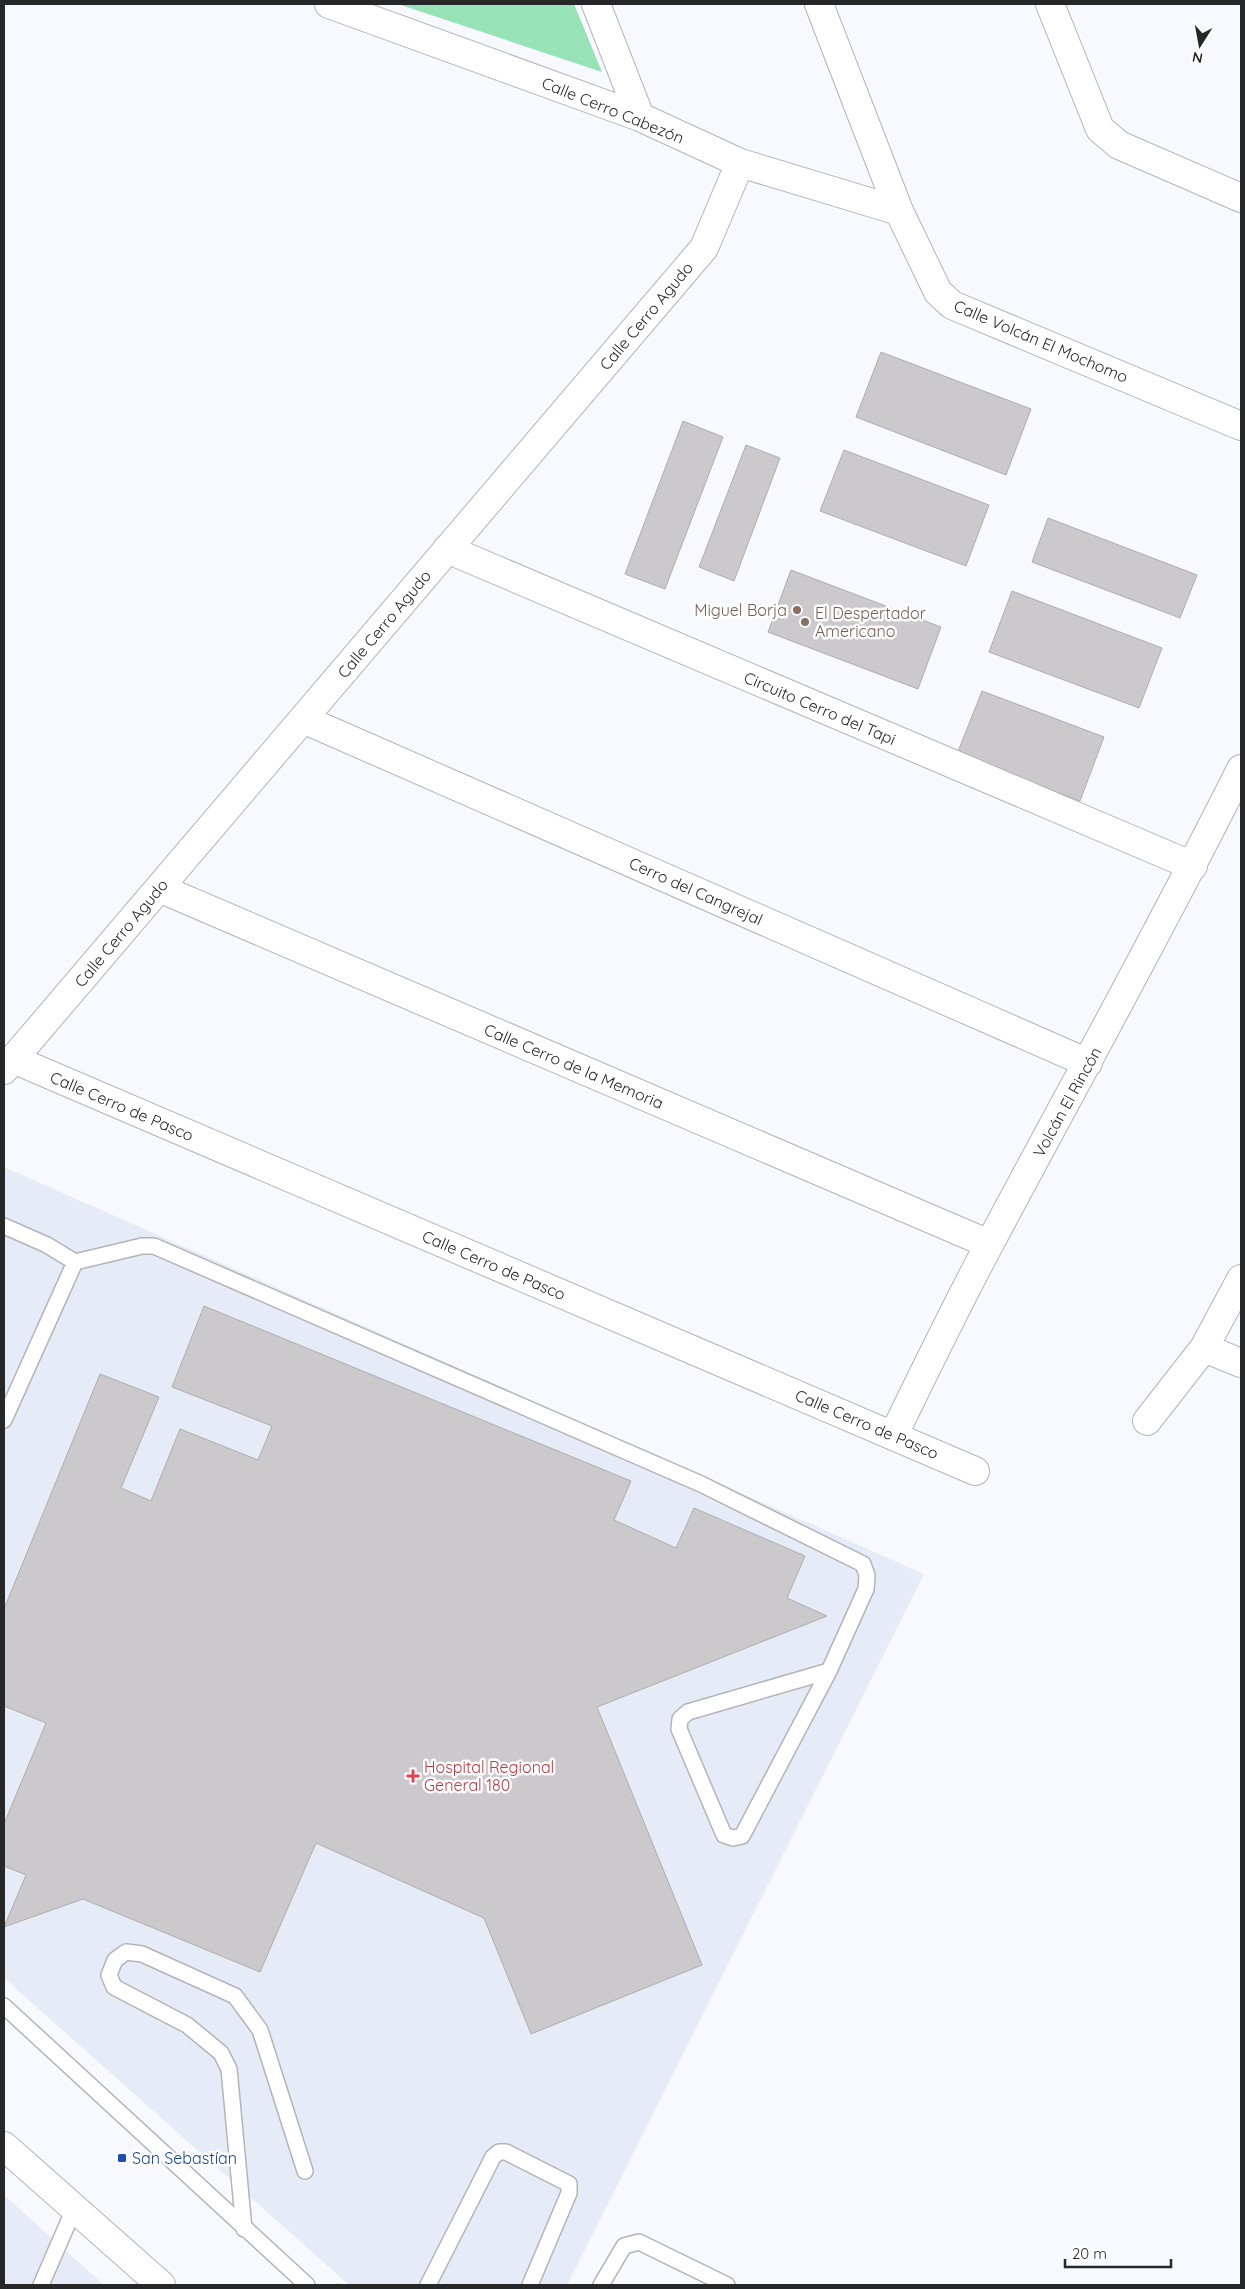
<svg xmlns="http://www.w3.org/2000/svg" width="1245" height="2289" viewBox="0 0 1245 2289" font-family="Quicksand,sans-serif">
<rect width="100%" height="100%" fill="#f7f9fe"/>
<!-- built -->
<path fill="#e5ecf7" d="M 4,1167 L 924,1574 L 567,2285 L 349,2285 L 4,1978 Z
M 4,2195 L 104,2285 L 4,2285 Z"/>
<!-- green -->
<path fill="#98e2b7" d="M 398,4 L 574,4 L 602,72 Z"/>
<!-- building -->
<path fill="#ccc9cd" stroke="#b0acb0" d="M 881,352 L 1031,409 L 1006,475 L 856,417 Z
M 683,421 L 723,437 L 665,589 L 625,574 Z
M 746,445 L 780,458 L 734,581 L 699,567 Z
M 844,450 L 989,505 L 966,566 L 820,511 Z
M 1048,518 L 1197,575 L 1180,618 L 1032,562 Z
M 791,570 L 941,627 L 918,689 L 768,632 Z
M 1012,591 L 1162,648 L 1139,708 L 989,652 Z
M 982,691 L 1104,737 L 1080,801 L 957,754 Z
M 204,1306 L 631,1481 L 614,1520 L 676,1548 L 694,1508 L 805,1556 L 787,1598 L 827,1616 L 597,1707 L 702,1965 L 531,2034 L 484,1918 L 316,1843 L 260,1972 L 83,1899 L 4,1927 L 26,1875 L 4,1866 L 4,1824 L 46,1723 L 4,1706 L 4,1609 L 100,1374 L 159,1397 L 121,1488 L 151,1501 L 180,1429 L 258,1460 L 272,1426 L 172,1387 Z"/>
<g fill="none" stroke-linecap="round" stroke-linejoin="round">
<!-- lane casing -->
<g stroke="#b2b4b9" stroke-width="18">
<path id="lane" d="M 4,1226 L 47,1245 L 75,1262 L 142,1246 L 154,1246 L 701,1484 L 863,1564 L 867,1575 L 866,1589 L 829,1671 L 742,1836 L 733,1838 L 724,1835 L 679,1729 L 680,1719 L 688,1712 L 829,1671
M 4,1420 L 75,1262
M 4,2006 L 307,2285
M 244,2229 L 229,2069 L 221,2053 L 187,2025 L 114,1987 L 109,1975 L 115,1960 L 126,1952 L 142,1954 L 235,1996 L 260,2030 L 305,2171
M 41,2285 L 74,2209
M 428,2285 L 493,2157 L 499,2152 L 506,2152 L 569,2184 L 569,2193 L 530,2285
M 601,2285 L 624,2246 L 639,2242 L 727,2285"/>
</g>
<!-- street casing -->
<g stroke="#b2b4b9" stroke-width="30">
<path id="street" d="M 329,4 L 640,117 L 740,163 L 899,211
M 596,4 L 640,117
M 819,4 L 899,211 L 938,292 L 952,305 L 1241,426
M 1050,4 L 1100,129 L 1119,145 L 1241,198
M 447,549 L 1193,866
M 303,719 L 1088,1063
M 159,888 L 989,1244
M 13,1059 L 975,1471
M 4,1070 L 704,248 L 740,163
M 1204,1348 L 1241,1363
M 1147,1421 L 1204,1348 L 1241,1279
M 893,1436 C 925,1371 956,1306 990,1243 C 1074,1085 1161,929 1241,769"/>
</g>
<!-- secondary casing -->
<g stroke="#b2b4b9" stroke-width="30">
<path id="secondary" d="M 4,2146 L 161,2285"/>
</g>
<!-- path -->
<path stroke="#939598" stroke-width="3" stroke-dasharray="1 4" stroke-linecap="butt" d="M 337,2285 L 340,2285"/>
<!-- lane -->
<use href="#lane" stroke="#fff" stroke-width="15"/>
<!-- street -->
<use href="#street" stroke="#fff" stroke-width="28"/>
<!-- secondary -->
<use href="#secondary" stroke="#fff" stroke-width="28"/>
</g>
<!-- markers -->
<g fill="#8d6e63" stroke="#fff" stroke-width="2">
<circle cx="797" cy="610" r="5"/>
<circle cx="805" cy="622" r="5"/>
</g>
<path fill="#e0444e" stroke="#fff" stroke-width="2" d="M410.5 1768.5h5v5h5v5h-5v5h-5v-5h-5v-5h5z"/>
<rect fill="#1a4fb4" stroke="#fff" stroke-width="2" x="117" y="2153" width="10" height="10" rx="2.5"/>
<g text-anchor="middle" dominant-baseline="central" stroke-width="5" stroke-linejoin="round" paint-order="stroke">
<!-- street labels -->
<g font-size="16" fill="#262729" stroke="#fff">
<text transform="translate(613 110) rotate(22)">Calle Cerro Cabezón</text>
<text transform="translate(646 316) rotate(-50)">Calle Cerro Agudo</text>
<text transform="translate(1041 341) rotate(23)">Calle Volcán El Mochomo</text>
<text transform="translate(384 624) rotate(-50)">Calle Cerro Agudo</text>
<text transform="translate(820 708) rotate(23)">Circuito Cerro del Tapi</text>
<text transform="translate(696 891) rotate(24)">Cerro del Cangrejal</text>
<text transform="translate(121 933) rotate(-50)">Calle Cerro Agudo</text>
<text transform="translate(574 1066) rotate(23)">Calle Cerro de la Memoria</text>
<text transform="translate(1067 1102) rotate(-61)">Volcán El Rincón</text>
<text transform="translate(122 1106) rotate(23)">Calle Cerro de Pasco</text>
<text transform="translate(494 1265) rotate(23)">Calle Cerro de Pasco</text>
<text transform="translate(867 1424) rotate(23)">Calle Cerro de Pasco</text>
</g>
<!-- education labels -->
<g font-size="16" fill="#785e54" stroke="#fff" text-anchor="end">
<text x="787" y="610">Miguel Borja</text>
<text x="815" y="613" text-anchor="start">El Despertador<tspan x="815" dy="18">Americano</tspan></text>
</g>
<!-- health labels -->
<g font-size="16" fill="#be3a42" stroke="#fff" text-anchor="start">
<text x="424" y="1767">Hospital Regional<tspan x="424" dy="18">General 180</tspan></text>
</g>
<!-- transit labels -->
<g font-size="16" fill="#164399" stroke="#fff" text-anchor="start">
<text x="132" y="2158">San Sebastían</text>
</g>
</g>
<!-- border -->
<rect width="1245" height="2289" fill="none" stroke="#262729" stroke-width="10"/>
<!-- north arrow -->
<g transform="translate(1200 45) rotate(191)" stroke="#ffffff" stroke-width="4" paint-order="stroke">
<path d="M0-4L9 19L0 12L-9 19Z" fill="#262729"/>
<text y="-8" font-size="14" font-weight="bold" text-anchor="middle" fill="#262729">N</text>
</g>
<!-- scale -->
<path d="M1065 2259v8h106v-8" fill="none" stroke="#262729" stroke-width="2.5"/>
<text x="1072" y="2259" font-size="15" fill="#262729" stroke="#ffffff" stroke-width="4" paint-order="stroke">20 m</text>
</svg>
